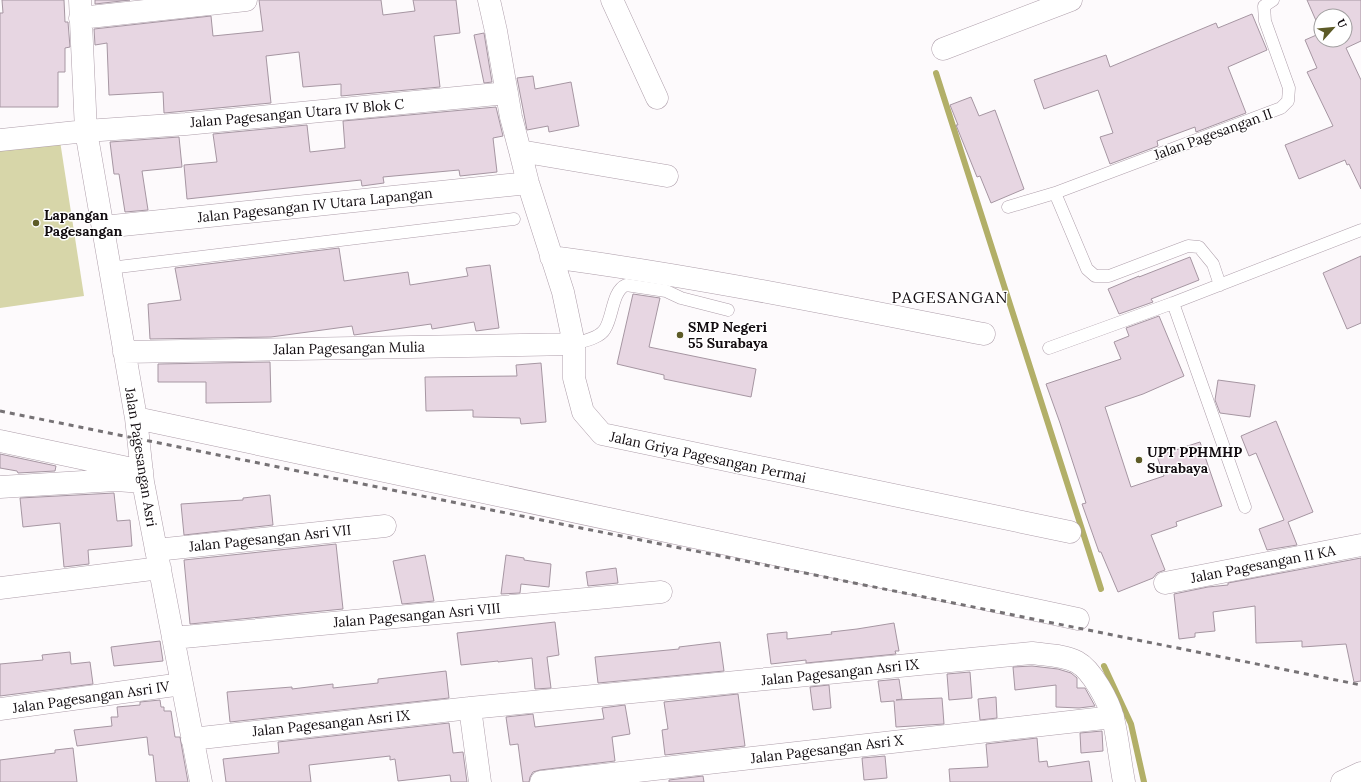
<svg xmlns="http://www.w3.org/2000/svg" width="1361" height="782" viewBox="0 0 1361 782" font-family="Lora,serif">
<rect width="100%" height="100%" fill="#fdfafc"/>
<!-- green -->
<path fill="#d7d6a9" d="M 60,141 L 84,296 L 0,308 L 0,150 Z"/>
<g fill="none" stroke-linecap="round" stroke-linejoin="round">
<!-- stream -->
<path stroke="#b2af68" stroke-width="6" d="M 936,73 L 1101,589
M 1104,666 L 1131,724 L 1144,782"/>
</g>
<!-- building -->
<path fill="#e7d6e2" stroke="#a696a2" d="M 2,0 L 64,0 L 65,22 L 68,22 L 70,47 L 65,48 L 65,72 L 58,72 L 58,107 L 0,107 L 0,13 L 3,13 Z
M 95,0 L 130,0 L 95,4 Z
M 259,0 L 381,0 L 383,15 L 415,11 L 413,0 L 456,0 L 460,33 L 434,36 L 440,87 L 341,96 L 341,84 L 303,87 L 299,52 L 266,56 L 271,103 L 164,113 L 163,92 L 109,95 L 107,43 L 95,45 L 94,29 L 211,16 L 213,36 L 263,31 Z
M 1307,0 L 1361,0 L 1361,41 L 1346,48 L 1361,80 L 1361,189 L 1349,164 L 1347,165 L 1345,160 L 1299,179 L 1285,145 L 1333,126 L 1307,72 L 1317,68 L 1305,40 L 1321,33 L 1321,40 L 1345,40 L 1345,16 L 1321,16 L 1321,32 Z
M 1252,14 L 1267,50 L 1228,67 L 1246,113 L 1196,132 L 1195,127 L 1157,141 L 1158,146 L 1110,164 L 1100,137 L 1113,133 L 1098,90 L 1044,109 L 1034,80 L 1106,55 L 1110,67 L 1216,23 L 1218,28 Z
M 484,33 L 492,82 L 484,83 L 474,35 Z
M 533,76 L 535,89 L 571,82 L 579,126 L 549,132 L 548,126 L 527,130 L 517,78 Z
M 971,97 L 979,116 L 995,110 L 1024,189 L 991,203 L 980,176 L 977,177 L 956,125 L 958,125 L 950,105 Z
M 496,107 L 503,136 L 493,138 L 497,172 L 460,176 L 459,170 L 383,177 L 384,183 L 362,186 L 361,180 L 187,199 L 184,165 L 217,162 L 213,134 L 307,125 L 310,152 L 345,148 L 343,121 Z
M 179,137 L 182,167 L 142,171 L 148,210 L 125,212 L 119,174 L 114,174 L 110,142 Z
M 339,248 L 344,281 L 408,272 L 410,285 L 468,276 L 466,268 L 490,265 L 499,328 L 476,331 L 474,322 L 432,329 L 431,324 L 354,335 L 352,326 L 271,337 L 150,339 L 148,304 L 181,300 L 175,268 Z
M 1361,256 L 1361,323 L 1347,329 L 1323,273 Z
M 1190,257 L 1199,280 L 1151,299 L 1153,302 L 1119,314 L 1108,289 L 1139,276 L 1139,277 Z
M 633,294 L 660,298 L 649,347 L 756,369 L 751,397 L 664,379 L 664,375 L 617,364 Z
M 1159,316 L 1184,376 L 1143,394 L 1105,407 L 1131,487 L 1164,476 L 1157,456 L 1200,442 L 1222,506 L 1176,522 L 1177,526 L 1151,535 L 1165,570 L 1157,573 L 1153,578 L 1118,592 L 1101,552 L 1099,552 L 1082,504 L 1086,503 L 1060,423 L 1046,384 L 1121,359 L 1114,342 L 1129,336 L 1126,328 Z
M 270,362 L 271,402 L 206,403 L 206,382 L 158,382 L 158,364 Z
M 541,363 L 546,422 L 521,424 L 520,418 L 473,417 L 473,410 L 426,411 L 425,377 L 517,376 L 516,365 Z
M 1218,380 L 1255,385 L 1250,417 L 1220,413 L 1215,400 Z
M 1276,421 L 1313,512 L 1288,522 L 1297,545 L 1267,550 L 1259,529 L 1284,520 L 1256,453 L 1249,456 L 1241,436 Z
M 0,454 L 56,466 L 55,471 L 18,473 L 17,471 L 0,468 Z
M 114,493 L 117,521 L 130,520 L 132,546 L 88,550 L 89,564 L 64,567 L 60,523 L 23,527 L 20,498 Z
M 270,495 L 273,525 L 184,535 L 181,504 L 243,500 L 243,498 Z
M 336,544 L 343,609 L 190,624 L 184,560 Z
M 425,555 L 434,601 L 402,604 L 393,561 Z
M 506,555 L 524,558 L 524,560 L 551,564 L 549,587 L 521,584 L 520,593 L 501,594 Z
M 1361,558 L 1361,681 L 1354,682 L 1346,644 L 1302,647 L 1302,641 L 1256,643 L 1255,606 L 1213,612 L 1215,631 L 1195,633 L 1195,637 L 1179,639 L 1174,594 L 1208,587 L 1228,585 L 1228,583 Z
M 616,568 L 618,583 L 588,586 L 586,572 Z
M 555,622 L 559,655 L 547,657 L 551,688 L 535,689 L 532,658 L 498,662 L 498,661 L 461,665 L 457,633 Z
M 894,623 L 899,651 L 895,651 L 896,654 L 806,663 L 806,660 L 771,664 L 767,634 L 787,632 L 787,639 L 832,634 L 831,632 L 857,629 Z
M 160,641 L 163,661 L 114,666 L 111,647 Z
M 720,642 L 724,671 L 598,683 L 595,657 L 679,649 L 679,647 Z
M 70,652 L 71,664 L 90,662 L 93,684 L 0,696 L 0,664 L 43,660 L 42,655 Z
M 1032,666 L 1058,669 L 1071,673 L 1077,678 L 1077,688 L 1085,688 L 1095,706 L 1079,708 L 1056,707 L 1056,685 L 1015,690 L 1013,667 Z
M 446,671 L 449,698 L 230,722 L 227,692 L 292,687 L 292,689 L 333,684 L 333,688 L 378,683 L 378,679 Z
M 970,672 L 972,698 L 949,700 L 947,674 Z
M 899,679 L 902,699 L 896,700 L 942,698 L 944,724 L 896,727 L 894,701 L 881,702 L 878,681 Z
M 829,685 L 831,708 L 813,710 L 810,687 Z
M 738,694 L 745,746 L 665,755 L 662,730 L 668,729 L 664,702 Z
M 996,697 L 997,718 L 980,720 L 978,699 Z
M 160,700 L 161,707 L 164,707 L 164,711 L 171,711 L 175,737 L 180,737 L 188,782 L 156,782 L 153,755 L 149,755 L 147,737 L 77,746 L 74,730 L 112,726 L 111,717 L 118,717 L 117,707 L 140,705 L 140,702 Z
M 625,705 L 630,734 L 612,737 L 615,761 L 540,770 L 533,772 L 530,777 L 529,782 L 523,782 L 518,744 L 510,745 L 506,717 L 533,714 L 535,727 L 604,719 L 602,708 Z
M 449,723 L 453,753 L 463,752 L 467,782 L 451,782 L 450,775 L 398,781 L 395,759 L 390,760 L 390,756 L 309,765 L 311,782 L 226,782 L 223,759 L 279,753 L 278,742 Z
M 1102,731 L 1103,751 L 1081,753 L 1080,733 Z
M 1037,738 L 1039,762 L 1047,761 L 1048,767 L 1089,761 L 1092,782 L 950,782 L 949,769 L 988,767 L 986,744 Z
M 73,748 L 77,782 L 0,782 L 0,760 L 55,753 L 55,750 Z
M 885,756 L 887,778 L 864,780 L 862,758 Z
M 703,776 L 704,782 L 669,782 L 669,780 Z"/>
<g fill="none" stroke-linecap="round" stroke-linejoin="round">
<!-- lane casing -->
<g stroke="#ae9eaa" stroke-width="13">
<path id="lane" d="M 1055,193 L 1087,269 L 1095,276 L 1109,276 L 1188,246 L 1199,247 L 1213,264 L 1220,285
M 1008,207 L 1055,193 L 1281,108 L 1288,101 L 1289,88 L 1265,21 L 1264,6 L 1273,0
M 110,268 L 514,219
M 1173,303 L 1245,507
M 574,344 C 584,341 600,338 605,329 C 613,317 612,291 626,285 L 666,291 L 681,298 L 728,310
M 1049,348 L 1173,303 L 1361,230"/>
</g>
<!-- street casing -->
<g stroke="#ae9eaa" stroke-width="23">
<path id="street" d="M 80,0 L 86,131 L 136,418 L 143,482 L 201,782
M 489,0 L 496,31 L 511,117 L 520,151 L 528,183 L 563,292 L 574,344 L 574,378 L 583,412 L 602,434 L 1070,532
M 612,0 L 657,98
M 80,18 L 246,0
M 943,49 L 1071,0
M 0,140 L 86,131 L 186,124 L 507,93
M 520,151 L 667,176
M 103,227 L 528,183
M 551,257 C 696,276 840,306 984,334
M 124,352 L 574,344
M 136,418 L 1078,619
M 0,441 L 142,471
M 0,487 L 116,480 L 143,482
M 156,550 L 385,526
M 1165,583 L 1361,545
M 0,588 L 160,568
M 173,638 L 661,592
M 470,708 L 480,782
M 0,709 L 182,684
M 192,739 L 470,708 L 1032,653 C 1046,655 1064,655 1077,662 C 1092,670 1109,702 1113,718 C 1118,739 1120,761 1124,782
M 541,782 L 1113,717
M 1342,782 L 1361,773"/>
</g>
<!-- lane -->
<use href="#lane" stroke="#fff" stroke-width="12"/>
<!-- street -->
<use href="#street" stroke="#fff" stroke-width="22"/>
<!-- rail -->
<path stroke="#767275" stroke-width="3" stroke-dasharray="5 5" stroke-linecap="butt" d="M 0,411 L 1361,685"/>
</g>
<!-- markers -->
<g fill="#5d5b27" stroke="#fff" stroke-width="1.5">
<circle cx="36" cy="223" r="4"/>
<circle cx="680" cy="335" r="4"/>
<circle cx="1139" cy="460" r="4"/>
</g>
<g text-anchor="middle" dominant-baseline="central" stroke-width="3" stroke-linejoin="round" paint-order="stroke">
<!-- street labels -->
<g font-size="14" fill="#120c10" stroke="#fff">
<text transform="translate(297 113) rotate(-5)">Jalan Pagesangan Utara IV Blok C</text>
<text transform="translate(1213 134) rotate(-20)">Jalan Pagesangan II</text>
<text transform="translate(315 205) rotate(-6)">Jalan Pagesangan IV Utara Lapangan</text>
<text transform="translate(349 348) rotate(-1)">Jalan Pagesangan Mulia</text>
<text transform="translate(141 457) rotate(81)">Jalan Pagesangan Asri</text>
<text transform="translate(708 457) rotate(12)">Jalan Griya Pagesangan Permai</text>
<text transform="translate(270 538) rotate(-6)">Jalan Pagesangan Asri VII</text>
<text transform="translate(1263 564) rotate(-11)">Jalan Pagesangan II KA</text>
<text transform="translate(417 615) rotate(-5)">Jalan Pagesangan Asri VIII</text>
<text transform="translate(840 672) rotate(-6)">Jalan Pagesangan Asri IX</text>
<text transform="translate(91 697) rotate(-8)">Jalan Pagesangan Asri IV</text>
<text transform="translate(331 723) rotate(-6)">Jalan Pagesangan Asri IX</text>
<text transform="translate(827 749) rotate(-7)">Jalan Pagesangan Asri X</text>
</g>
<!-- poi labels -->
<g font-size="14" font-weight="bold" fill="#120c10" stroke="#fff" text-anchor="start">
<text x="44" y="215">Lapangan<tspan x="44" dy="16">Pagesangan</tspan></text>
<text x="688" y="327">SMP Negeri<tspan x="688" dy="16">55 Surabaya</tspan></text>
<text x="1147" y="452">UPT PPHMHP<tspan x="1147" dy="16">Surabaya</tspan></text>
</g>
<!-- quarter labels -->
<g font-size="16" letter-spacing="1" fill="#120c10" stroke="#fff">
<text x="950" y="297">PAGESANGAN</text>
</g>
</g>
<!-- north arrow -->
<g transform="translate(1333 28) rotate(63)"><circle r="19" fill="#ffffff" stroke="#a09e9f"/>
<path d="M0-3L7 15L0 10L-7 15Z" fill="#5d5b27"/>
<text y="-6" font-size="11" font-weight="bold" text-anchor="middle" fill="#120c10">U</text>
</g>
</svg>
